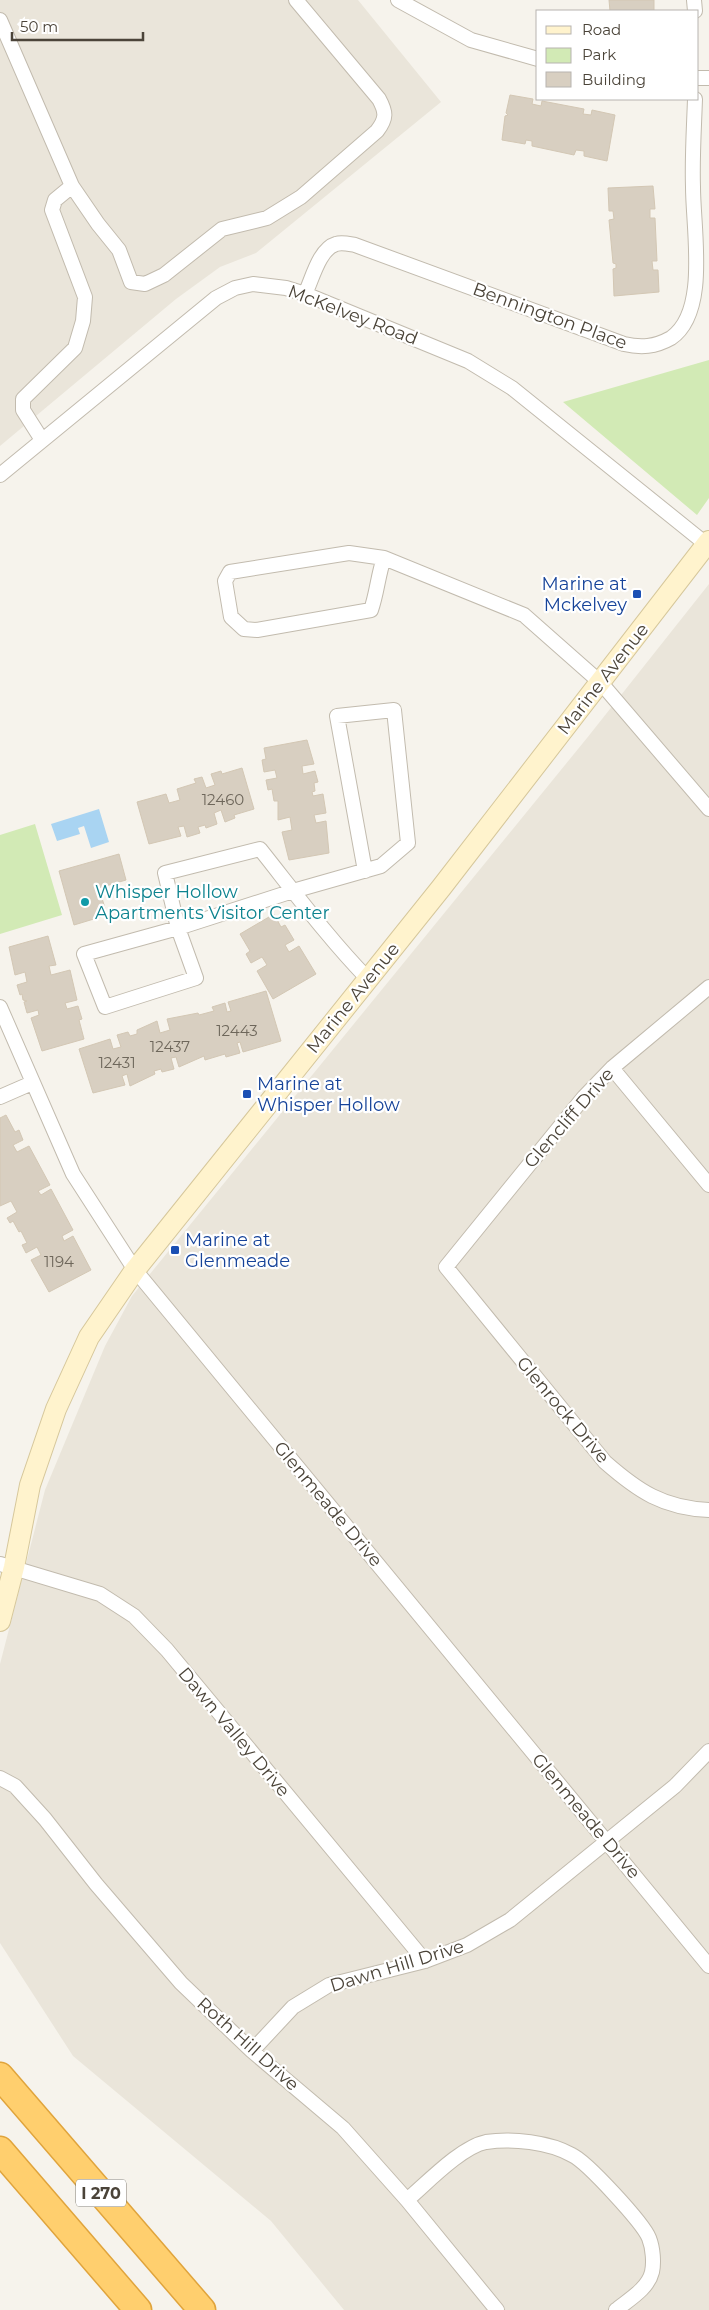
<svg xmlns="http://www.w3.org/2000/svg" width="709" height="2310" viewBox="0 0 709 2310" font-family="Montserrat,sans-serif">
<rect width="100%" height="100%" fill="#f6f3ec"/>
<!-- residential -->
<path fill="#eae5da" d="M 0,0 L 358,0 L 441,102 L 256,253 L 220,267 L 176,299 L 0,446 Z
M 709,584 L 709,2310 L 344,2310 L 271,2221 L 73,2056 L 0,1943 L 0,1664 L 45,1490 L 105,1346 L 132,1296 L 587,738 Z"/>
<!-- green -->
<path fill="#d2eab5" d="M 709,360 L 709,498 L 697,515 L 563,402 Z
M 35,824 L 62,915 L 0,934 L 0,835 Z"/>
<!-- water -->
<path fill="#a9d4f2" d="M 99,809 L 109,842 L 91,848 L 84,826 L 78,828 L 80,834 L 57,841 L 51,824 Z"/>
<!-- building -->
<path fill="#d8cfc1" stroke="#d3c7b4" d="M 609,0 L 654,0 L 654,11 L 610,11 Z
M 510,95 L 533,99 L 532,104 L 541,106 L 542,101 L 584,109 L 583,114 L 591,115 L 592,110 L 615,115 L 607,161 L 584,156 L 584,151 L 576,150 L 574,155 L 532,146 L 532,141 L 526,140 L 525,144 L 502,140 L 505,116 L 508,115 L 506,113 Z
M 653,186 L 655,209 L 650,209 L 650,218 L 655,218 L 657,261 L 652,261 L 653,270 L 658,270 L 659,292 L 614,296 L 613,269 L 616,268 L 616,264 L 613,263 L 609,220 L 614,219 L 613,211 L 609,211 L 608,188 Z
M 307,740 L 314,764 L 302,766 L 303,774 L 315,771 L 318,782 L 314,783 L 315,791 L 312,792 L 313,796 L 323,794 L 326,813 L 314,815 L 316,823 L 326,821 L 329,853 L 289,860 L 282,832 L 292,830 L 290,817 L 278,820 L 278,801 L 274,801 L 272,789 L 268,790 L 266,780 L 277,778 L 275,770 L 264,772 L 262,760 L 266,759 L 264,748 Z
M 242,768 L 254,809 L 234,815 L 235,818 L 225,822 L 221,810 L 214,813 L 217,824 L 206,828 L 205,825 L 198,827 L 200,833 L 187,837 L 184,826 L 178,827 L 181,836 L 149,844 L 137,802 L 166,794 L 169,803 L 180,800 L 177,789 L 196,783 L 194,779 L 202,777 L 206,788 L 215,785 L 211,774 L 221,771 L 222,774 Z
M 119,854 L 126,880 L 99,888 L 107,915 L 74,925 L 59,871 Z
M 274,914 L 281,927 L 285,925 L 294,940 L 285,945 L 289,952 L 299,946 L 316,974 L 273,999 L 257,971 L 267,965 L 262,957 L 251,963 L 246,954 L 250,951 L 240,934 Z
M 48,936 L 56,965 L 49,966 L 51,975 L 70,970 L 77,1000 L 65,1003 L 67,1009 L 78,1006 L 82,1019 L 79,1020 L 84,1039 L 42,1051 L 31,1018 L 39,1015 L 38,1010 L 27,1013 L 24,1002 L 27,1001 L 23,1000 L 22,994 L 20,995 L 17,985 L 27,982 L 25,972 L 15,975 L 9,947 Z
M 266,991 L 281,1041 L 243,1052 L 240,1042 L 237,1043 L 240,1053 L 226,1057 L 225,1054 L 205,1060 L 204,1056 L 179,1067 L 176,1057 L 171,1058 L 174,1069 L 162,1072 L 161,1069 L 154,1071 L 155,1074 L 130,1086 L 127,1074 L 122,1076 L 125,1085 L 93,1093 L 79,1049 L 110,1039 L 113,1049 L 121,1047 L 117,1035 L 128,1032 L 130,1036 L 137,1034 L 137,1030 L 157,1021 L 160,1033 L 170,1030 L 167,1019 L 198,1013 L 199,1015 L 214,1011 L 212,1007 L 225,1003 L 227,1012 L 231,1011 L 228,1002 Z
M 6,1115 L 15,1132 L 19,1130 L 23,1140 L 13,1145 L 17,1152 L 29,1146 L 50,1185 L 38,1191 L 41,1195 L 51,1189 L 73,1230 L 62,1236 L 64,1241 L 73,1236 L 91,1270 L 49,1292 L 31,1260 L 41,1255 L 37,1247 L 26,1253 L 22,1245 L 27,1243 L 21,1231 L 19,1232 L 13,1221 L 10,1223 L 7,1218 L 17,1212 L 11,1201 L 0,1206 L 0,1118 Z"/>
<g fill="none" stroke-linecap="round" stroke-linejoin="round">
<!-- minor casing -->
<g stroke="#c2bbae" stroke-width="16">
<path id="minor" d="M 398,0 L 471,40 L 538,59
M 694,0 L 695,11
M 0,20 L 72,186 L 98,224 L 119,250 L 131,282 L 145,284 L 164,275 L 222,229 L 267,218 L 301,197 L 377,131 C 387,118 386,112 379,99 L 296,0
M 698,78 L 709,78
M 305,294 C 312,280 319,249 336,244 C 342,242 349,244 355,245 L 624,344 C 641,348 655,347 671,338 C 709,312 693,230 693,187 C 692,158 694,128 695,99
M 42,440 L 23,410 L 23,399 L 75,348 L 83,321 L 85,297 L 52,210 L 55,200 L 72,186
M 0,475 L 216,298 L 235,288 L 253,284 L 286,288 L 305,294 L 468,361 L 512,388 L 706,544
M 384,558 C 378,575 377,593 371,610 L 257,630 L 244,629 L 231,617 L 225,581 L 230,572 L 349,553 L 384,558 L 524,615 L 601,683 L 709,809
M 365,871 L 337,716 L 394,710 L 408,843 L 381,866 L 293,891 L 178,928 L 196,978 L 105,1007 L 84,954 L 178,928 L 165,873 L 260,849 C 295,893 329,939 368,979
M 709,987 L 612,1068 L 584,1097 L 446,1267 L 605,1462 C 638,1491 663,1508 709,1510
M 0,1007 L 73,1174 L 135,1270 L 709,1966
M 612,1068 L 709,1185
M 0,1097 L 32,1083
M 0,1564 L 100,1594 L 134,1616 L 167,1650 L 425,1961
M 0,1778 L 15,1786 L 45,1819 L 96,1884 L 181,1983 L 252,2051 L 343,2128 L 407,2200 L 497,2310
M 252,2051 L 293,2007 L 329,1985 L 425,1961 L 467,1945 L 510,1920 L 675,1786 L 709,1751
M 407,2200 C 427,2183 461,2147 486,2142 C 512,2138 549,2142 572,2155 C 587,2162 643,2223 649,2238 C 653,2248 654,2263 652,2272 C 648,2289 628,2300 616,2310"/>
</g>
<!-- secondary casing -->
<g stroke="#d6c79b" stroke-width="22">
<path id="secondary" d="M 0,1621 L 14,1567 L 30,1485 L 56,1409 L 89,1337 L 135,1270 L 441,888 L 709,541"/>
</g>
<!-- motorway casing -->
<g stroke="#e0a43c" stroke-width="29">
<path id="motorway" d="M 0,2076 L 202,2310
M 0,2150 L 138,2310"/>
</g>
<!-- minor -->
<use href="#minor" stroke="#fff" stroke-width="14"/>
<!-- secondary -->
<use href="#secondary" stroke="#fff3cd" stroke-width="20"/>
<!-- motorway -->
<use href="#motorway" stroke="#ffcf6e" stroke-width="26"/>
</g>
<!-- markers -->
<g fill="#1a4fb4" stroke="#fff" stroke-width="2">
<rect x="632" y="589" width="10" height="10" rx="2.5"/>
<rect x="242" y="1089" width="10" height="10" rx="2.5"/>
<rect x="170" y="1245" width="10" height="10" rx="2.5"/>
</g>
<circle fill="#0f9aa8" stroke="#fff" stroke-width="2" cx="85" cy="902" r="5"/>
<g text-anchor="middle" dominant-baseline="central" stroke-width="4.5" stroke-linejoin="round" paint-order="stroke">
<!-- number labels -->
<g font-size="15" fill="#6e675b">
<text x="223" y="799">12460</text>
<text x="237" y="1030">12443</text>
<text x="170" y="1046">12437</text>
<text x="117" y="1062">12431</text>
<text x="59" y="1261">1194</text>
</g>
<!-- shield labels -->
<rect fill="#fff" stroke="#817c74" stroke-width="1" x="76" y="2179.5" width="50" height="27" rx="4"/>
<g font-size="16" font-weight="bold" fill="#4b4439">
<text x="101" y="2193">I 270</text>
</g>
<!-- street labels -->
<g font-size="18" fill="#4b4439" stroke="#fff">
<text transform="translate(353 315) rotate(21)">McKelvey Road</text>
<text transform="translate(550 316) rotate(20)">Bennington Place</text>
<text transform="translate(603 679) rotate(-52)">Marine Avenue</text>
<text transform="translate(353 998) rotate(-51)">Marine Avenue</text>
<text transform="translate(569 1118) rotate(-49)">Glencliff Drive</text>
<text transform="translate(563 1410) rotate(50)">Glenrock Drive</text>
<text transform="translate(328 1504) rotate(50)">Glenmeade Drive</text>
<text transform="translate(234 1732) rotate(50)">Dawn Valley Drive</text>
<text transform="translate(586 1816) rotate(50)">Glenmeade Drive</text>
<text transform="translate(397 1966) rotate(-17)">Dawn Hill Drive</text>
<text transform="translate(248 2044) rotate(42)">Roth Hill Drive</text>
</g>
<!-- transit labels -->
<g font-size="18" fill="#164399" stroke="#fff" text-anchor="start">
<text x="627" y="584" text-anchor="end">Marine at<tspan x="627" dy="21">Mckelvey</tspan></text>
<text x="257" y="1084">Marine at<tspan x="257" dy="21">Whisper Hollow</tspan></text>
<text x="185" y="1240">Marine at<tspan x="185" dy="21">Glenmeade</tspan></text>
</g>
<!-- culture labels -->
<g font-size="18" fill="#0d838f" stroke="#fff" text-anchor="start">
<text x="95" y="892">Whisper Hollow<tspan x="95" dy="21">Apartments Visitor Center</tspan></text>
</g>
</g>
<!-- legend -->
<rect x="536" y="10" width="162" height="90" fill="#ffffff" stroke="#b7b4b0"/>
<rect x="546" y="26" width="25" height="8" fill="#fff3cd" stroke="#b7b4b0"/>
<text x="582" y="35" font-size="15" fill="#4b4439">Road</text>
<rect x="546" y="48" width="25" height="15" fill="#d2eab5" stroke="#b7b4b0"/>
<text x="582" y="60" font-size="15" fill="#4b4439">Park</text>
<rect x="546" y="72" width="25" height="15" fill="#d8cfc1" stroke="#b7b4b0"/>
<text x="582" y="85" font-size="15" fill="#4b4439">Building</text>
<!-- scale -->
<path d="M12 32v8h131v-8" fill="none" stroke="#4b4439" stroke-width="2.5"/>
<text x="20" y="32" font-size="15" fill="#4b4439" stroke="#ffffff" stroke-width="4" paint-order="stroke">50 m</text>
</svg>
